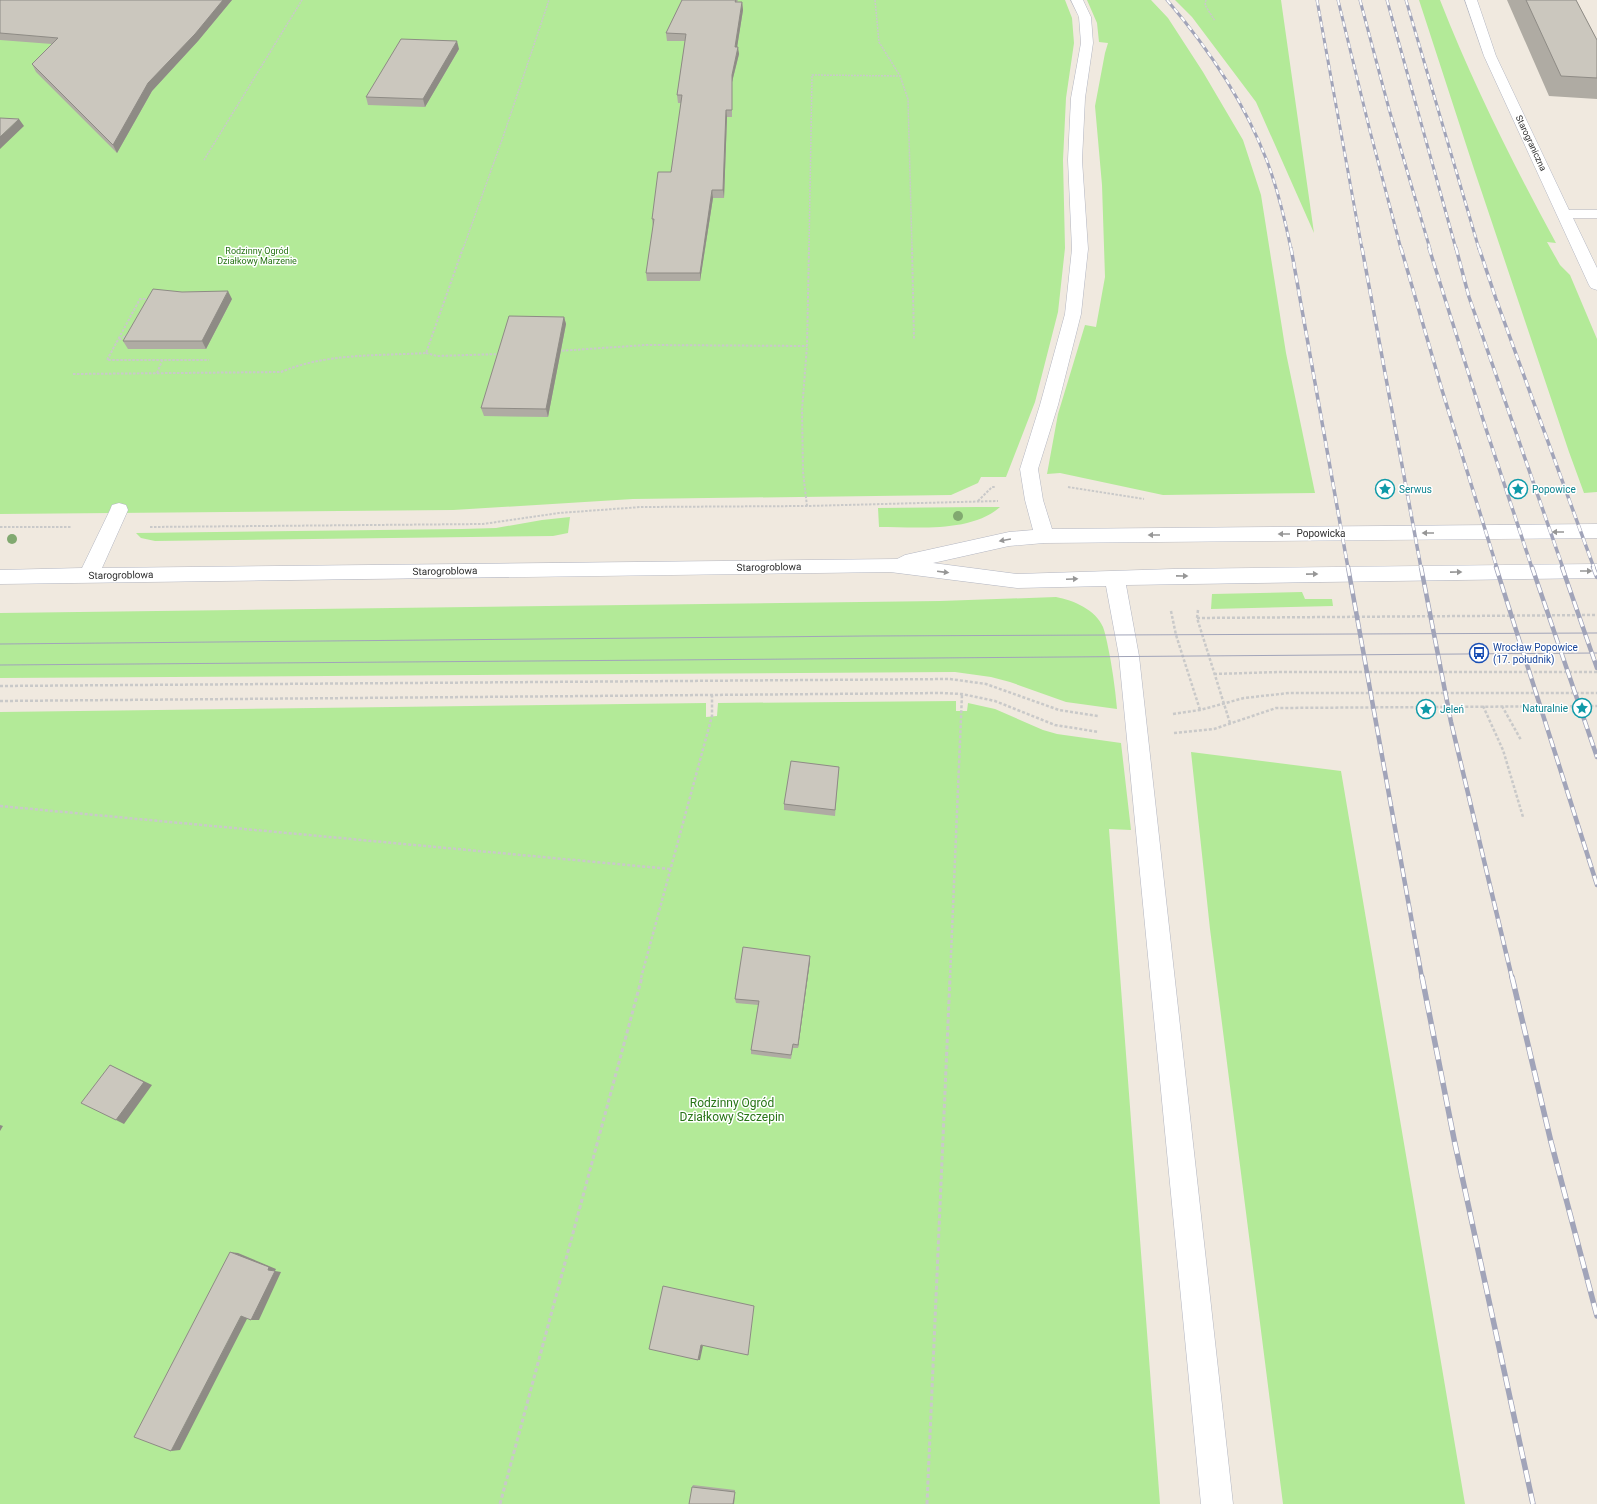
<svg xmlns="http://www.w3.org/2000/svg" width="1597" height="1504" viewBox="0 0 1597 1504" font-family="Roboto,sans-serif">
<rect width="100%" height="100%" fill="#f0e9df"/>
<!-- green -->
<path fill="#b3ea98" d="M 0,0 L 1065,0 L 1072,18 L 1074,43 L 1066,98 L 1063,160 L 1065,248 L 1058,312 L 1035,402 L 1006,477 L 981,477 L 978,483 L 951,495 L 633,499 L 453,510 L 0,514 Z
M 1087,0 L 1151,0 L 1168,18 L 1203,72 L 1243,140 L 1261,195 L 1286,353 L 1315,493 L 1163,495 L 1060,473 L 1047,474 L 1058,414 L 1085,325 L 1096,327 L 1105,277 L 1102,185 L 1095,106 L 1105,53 L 1108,43 L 1099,42 L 1097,23 Z
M 1175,0 L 1281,0 L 1314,233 L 1256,102 L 1192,17 Z
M 1419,0 L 1440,0 C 1473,84 1513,164 1556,243 L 1547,242 L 1560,265 L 1570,275 L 1597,339 L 1597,492 L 1584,493 L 1569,452 L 1474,169 Z
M 977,507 L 1000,507 C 971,533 915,527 879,527 L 878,508 Z
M 570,517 L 568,533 L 553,536 L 155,541 L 141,538 L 136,533 L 462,529 L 496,528 L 542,520 Z
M 1302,592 L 1305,599 L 1332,599 L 1333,606 L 1211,609 L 1212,594 Z
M 1056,597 C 1073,600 1096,610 1103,627 C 1105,632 1106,638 1107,642 C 1112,665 1115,687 1117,709 L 1066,702 L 1010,682 L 991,677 L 955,672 L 0,678 L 0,613 L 940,601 Z
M 956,701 L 956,711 L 967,711 L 968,703 L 995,709 L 1043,730 L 1057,734 L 1121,743 L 1131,830 L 1109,829 L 1160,1504 L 0,1504 L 0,712 L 706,703 L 706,717 L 717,716 L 718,703 Z
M 1191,752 L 1341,771 L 1465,1504 L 1283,1504 L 1210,929 Z"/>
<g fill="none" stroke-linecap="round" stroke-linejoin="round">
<!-- minor casing -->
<g stroke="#b3b6c2" stroke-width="1">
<path id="minor" d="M 1071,0 L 1083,0 L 1091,17 L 1093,43 L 1085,98 L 1082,160 L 1088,249 L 1081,314 L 1058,405 L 1038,469 L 1043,500 L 1052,529 L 1597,524 L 1597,538 L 1044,543 L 1009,546 L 933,563 L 1017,574 L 1173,569 L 1597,564 L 1597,578 L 1126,585 L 1139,656 L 1233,1504 L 1201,1504 L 1119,656 L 1106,586 L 1017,588 L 890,572 L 0,584 L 0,570 L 82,568 L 110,510 L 112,505 L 119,503 L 126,505 L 128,510 L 102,568 L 897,559 L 905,555 L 1009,532 L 1033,530 L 1025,500 L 1020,469 L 1040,405 L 1065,314 L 1072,249 L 1068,160 L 1071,98 L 1081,43 L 1079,17 Z
M 1465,0 L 1477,0 L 1496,56 L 1569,210 L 1597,210 L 1597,218 L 1573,218 L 1597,268 L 1597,290 L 1591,288 L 1589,285 L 1484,56 Z"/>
</g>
<!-- path-far3 -->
<path stroke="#c9c9c9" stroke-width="1.5" stroke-dasharray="2 1" stroke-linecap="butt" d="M 875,0 L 879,42 L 900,76 L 908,99 L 912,249
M 1206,0 L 1205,5 L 1215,21
M 204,160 L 302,0
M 463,249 L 503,137 L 549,0
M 809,249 L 812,75 L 900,76"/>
<!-- path-far2 -->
<path stroke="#c9c9c9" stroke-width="2" stroke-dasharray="2.5 1.5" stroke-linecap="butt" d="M 912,248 L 914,339
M 147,300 L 148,299 L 140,299 L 107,360 L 209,360
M 116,342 L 128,334
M 558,351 L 646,345 L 807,346
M 426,353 L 437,356 L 501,354
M 157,373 L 162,361
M 73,374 L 281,372 C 326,353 377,356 426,353 L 463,248
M 1068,487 L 1144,499
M 978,501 L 992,487 L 995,487
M 807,506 L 803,472 L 802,410 L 807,346 L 809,248
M 0,527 L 71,527
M 150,527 L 483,524 L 559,513 L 641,507 L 807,506 L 998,501"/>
<!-- path-far1 -->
<path stroke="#c9c9c9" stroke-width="2.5" stroke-dasharray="3 2" stroke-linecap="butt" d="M 1198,610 L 1197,618 L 1230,723
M 1171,611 L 1176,635 L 1200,710
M 1197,618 L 1597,615
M 1214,674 L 1279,672 L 1597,672
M 0,686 L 950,679 L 986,684 L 1059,710 L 1098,716
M 0,701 L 941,693 L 962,694 L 995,701 L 1055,725 L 1099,732
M 1483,706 L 1503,750 L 1523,817
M 1502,706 L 1521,740
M 1173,714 L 1200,710 L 1244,698 L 1289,693 L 1597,693
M 1174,733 L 1214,729 L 1276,708 L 1597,706
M 0,806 L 670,869
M 641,978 L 712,716 L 712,695
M 950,978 L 962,694"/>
<!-- path -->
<path stroke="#c9c9c9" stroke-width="3" stroke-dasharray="4 2.5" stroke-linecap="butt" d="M 500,1504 L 642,977
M 927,1504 L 950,977"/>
<!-- minor -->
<use href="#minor" fill="#fff" fill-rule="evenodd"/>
<!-- tram -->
<path stroke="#a1a4b9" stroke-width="1" d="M 0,644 L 866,636 L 1597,633
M 0,665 L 1597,653"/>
<!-- rail-far3 casing -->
<g stroke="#a1a4b9" stroke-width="3">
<path id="rail-far3" d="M 1167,0 C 1209,49 1244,101 1267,161 C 1278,190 1285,220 1291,249
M 1317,0 L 1362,249
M 1338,0 L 1370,131 L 1401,249
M 1360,0 L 1389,109 L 1430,249
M 1387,0 L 1456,249
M 1406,0 L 1479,249"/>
</g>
<!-- rail-far2 casing -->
<g stroke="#a1a4b9" stroke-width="3.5">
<path id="rail-far2" d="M 1291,248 L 1348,568
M 1362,248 L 1421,568
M 1401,248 L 1442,390 L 1497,568
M 1429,248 L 1487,432 L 1532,568
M 1456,248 L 1469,297 L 1563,568
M 1479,248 L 1496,299 L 1594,568"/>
</g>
<!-- rail-far1 casing -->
<g stroke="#a1a4b9" stroke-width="4.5">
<path id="rail-far1" d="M 1348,567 L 1422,978
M 1421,567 L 1451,722 L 1512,978
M 1496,567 L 1597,885
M 1532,567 L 1597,757
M 1562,567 L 1597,668
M 1593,567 L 1597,577"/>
</g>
<!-- rail casing -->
<g stroke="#a1a4b9" stroke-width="5.5">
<path id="rail" d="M 1422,977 L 1455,1144 L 1533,1504
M 1512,977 L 1551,1142 L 1597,1316"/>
</g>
<!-- rail-far3 -->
<use href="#rail-far3" stroke="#fff" stroke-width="2" stroke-dasharray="5.5" stroke-linecap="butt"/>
<!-- rail-far2 -->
<use href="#rail-far2" stroke="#fff" stroke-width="2.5" stroke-dasharray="7" stroke-linecap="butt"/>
<!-- rail-far1 -->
<use href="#rail-far1" stroke="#fff" stroke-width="3" stroke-dasharray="9" stroke-linecap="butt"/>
<!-- rail -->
<use href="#rail" stroke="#fff" stroke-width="4" stroke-dasharray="12" stroke-linecap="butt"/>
</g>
<!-- trees -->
<g fill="#81a970">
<circle cx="958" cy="516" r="5"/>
<circle cx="12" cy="539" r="5"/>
</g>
<!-- wall -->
<path fill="#afaba3" d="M 0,0 L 232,0 L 198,41 L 152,91 L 117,153 L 36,72 L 32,64 L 52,44 L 0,40 Z
M 682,0 L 738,0 L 737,2 L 742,2 L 743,10 L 737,47 L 739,54 L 732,82 L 732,117 L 727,117 L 724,198 L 713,198 L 700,281 L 647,281 L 646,273 L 653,227 L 652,219 L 671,172 L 681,103 L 678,103 L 677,95 L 685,41 L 667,41 L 666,33 Z
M 1507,0 L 1576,0 L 1597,40 L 1597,99 L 1549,96 Z
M 459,49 L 425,107 L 368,105 L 366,97 Z
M 232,299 L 206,349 L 128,349 L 123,341 Z
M 564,317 L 566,324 L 548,417 L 484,416 L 481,408 Z
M 839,767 L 835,816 L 784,810 L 784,804 Z
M 810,961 L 798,1048 L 793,1048 L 791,1059 L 751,1054 L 751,1050 L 758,1005 L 736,1003 L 735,999 Z
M 693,1485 L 735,1490 L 734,1504 L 692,1487 Z"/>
<!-- shaded-wall -->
<path fill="#8e8b85" d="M 223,0 L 232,0 L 198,41 L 152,91 L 117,153 L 113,145 L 148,83 Z
M 742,2 L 743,10 L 736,54 L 735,47 Z
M 457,41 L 459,49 L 425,107 L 423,99 Z
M 738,47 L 739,54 L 732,82 L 732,117 L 732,75 Z
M 726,110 L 727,117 L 724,198 L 723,190 Z
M 19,119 L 24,126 L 0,149 L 0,137 Z
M 712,190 L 713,198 L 700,281 L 700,273 Z
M 228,291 L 232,299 L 206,349 L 202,341 Z
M 564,317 L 566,324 L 548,417 L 546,409 Z
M 810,956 L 810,961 L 798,1048 L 798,1045 Z
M 110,1065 L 152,1085 L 124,1124 L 116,1120 Z
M 0,1125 L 3,1126 L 0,1131 Z
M 230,1252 L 238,1253 L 276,1269 L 275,1271 L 281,1272 L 259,1320 L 251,1320 L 268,1270 Z
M 241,1316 L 248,1317 L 180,1450 L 171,1451 Z
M 701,1345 L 703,1346 L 700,1360 L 698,1360 Z
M 735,1490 L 734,1504 L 733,1504 L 735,1492 Z"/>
<!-- building -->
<path fill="#cbc7be" stroke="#8e8b85" d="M 0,0 L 223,0 L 195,34 L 148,83 L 113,145 L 32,64 L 58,38 L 0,33 Z
M 682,0 L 736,0 L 735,2 L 742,2 L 735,47 L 738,47 L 732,75 L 732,110 L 726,110 L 723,190 L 712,190 L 700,273 L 646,273 L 654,219 L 652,219 L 658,172 L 671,172 L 682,95 L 677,95 L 686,34 L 666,33 Z
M 1526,0 L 1576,0 L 1597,40 L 1597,78 L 1561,76 Z
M 401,39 L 457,41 L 423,99 L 366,97 Z
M 0,118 L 19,119 L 0,137 Z
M 153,289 L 182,292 L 228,291 L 202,341 L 123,341 Z
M 509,316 L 564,317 L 546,409 L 481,408 Z
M 791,761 L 839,767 L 835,810 L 784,804 Z
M 743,947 L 810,956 L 798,1045 L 793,1044 L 791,1055 L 751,1050 L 759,1001 L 735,999 Z
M 110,1065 L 144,1082 L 116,1120 L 81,1103 Z
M 230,1252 L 269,1267 L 268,1270 L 275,1271 L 251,1320 L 241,1316 L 171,1451 L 134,1437 Z
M 663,1286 L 754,1306 L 748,1355 L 701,1345 L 698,1360 L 649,1349 Z
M 692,1487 L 735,1492 L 733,1504 L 689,1504 Z"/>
<!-- one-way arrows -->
<defs><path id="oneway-solid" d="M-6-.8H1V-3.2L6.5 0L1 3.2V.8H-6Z"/></defs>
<g fill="#969696">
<use href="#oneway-solid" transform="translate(1558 532) rotate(180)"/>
<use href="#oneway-solid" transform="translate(1428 533) rotate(180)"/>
<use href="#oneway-solid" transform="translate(1284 534) rotate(180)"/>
<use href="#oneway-solid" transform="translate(1154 535) rotate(-180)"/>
<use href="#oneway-solid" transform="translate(1005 540) rotate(170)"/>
<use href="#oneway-solid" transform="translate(1586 571)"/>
<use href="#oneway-solid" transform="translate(943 572) rotate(7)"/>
<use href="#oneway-solid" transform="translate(1456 572) rotate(-1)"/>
<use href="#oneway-solid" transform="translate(1312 574) rotate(-1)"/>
<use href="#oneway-solid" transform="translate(1182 576) rotate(1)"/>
<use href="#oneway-solid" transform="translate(1072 579) rotate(-2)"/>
</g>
<!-- icons -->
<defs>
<g id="sight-ring" transform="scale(1)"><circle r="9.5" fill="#fff" stroke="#0f9aa8" stroke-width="1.5"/><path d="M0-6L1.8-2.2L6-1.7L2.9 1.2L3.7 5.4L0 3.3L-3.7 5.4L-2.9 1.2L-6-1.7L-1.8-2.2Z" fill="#0f9aa8"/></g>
<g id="bus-ring" transform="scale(1)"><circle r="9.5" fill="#fff" stroke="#1a4fb4" stroke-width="1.5"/><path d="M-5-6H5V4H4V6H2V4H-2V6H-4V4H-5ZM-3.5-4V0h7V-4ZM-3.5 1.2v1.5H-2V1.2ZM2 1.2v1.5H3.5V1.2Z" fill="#1a4fb4"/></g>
</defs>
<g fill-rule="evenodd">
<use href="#sight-ring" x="1385" y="489"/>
<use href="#sight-ring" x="1518" y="489"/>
<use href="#bus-ring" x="1479" y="653"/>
<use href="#sight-ring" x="1582" y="708"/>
<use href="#sight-ring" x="1426" y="709"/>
</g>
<g text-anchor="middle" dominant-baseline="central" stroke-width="3" stroke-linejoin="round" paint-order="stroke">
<!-- far-street labels -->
<g font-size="9" fill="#2e2e2e" stroke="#fff">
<text transform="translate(1531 143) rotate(65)">Starograniczna</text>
</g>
<!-- far-park labels -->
<g font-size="9" fill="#277415" stroke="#fff">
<text x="257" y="251">Rodzinny Ogród<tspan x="257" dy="10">Działkowy Marzenie</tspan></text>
</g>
<!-- culture labels -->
<g font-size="10" fill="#0d838f" stroke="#fff" text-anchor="start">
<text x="1399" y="489">Serwus</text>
<text x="1532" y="489">Popowice</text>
<text x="1568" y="708" text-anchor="end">Naturalnie</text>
<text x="1440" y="709">Jeleń</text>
</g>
<!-- street labels -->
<g font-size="10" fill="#2e2e2e" stroke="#fff">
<text x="1321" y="533">Popowicka</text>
<text transform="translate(769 567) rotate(-1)">Starogroblowa</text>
<text transform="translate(445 571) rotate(-1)">Starogroblowa</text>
<text transform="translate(121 575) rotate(-1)">Starogroblowa</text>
</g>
<!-- transit labels -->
<g font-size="10" fill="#164399" stroke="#fff" text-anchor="start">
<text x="1493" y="647">Wrocław Popowice<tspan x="1493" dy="12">(17. południk)</tspan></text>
</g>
<!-- near-park labels -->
<g font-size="12" fill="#277415" stroke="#fff">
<text x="732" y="1103">Rodzinny Ogród<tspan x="732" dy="14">Działkowy Szczepin</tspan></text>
</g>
</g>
</svg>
